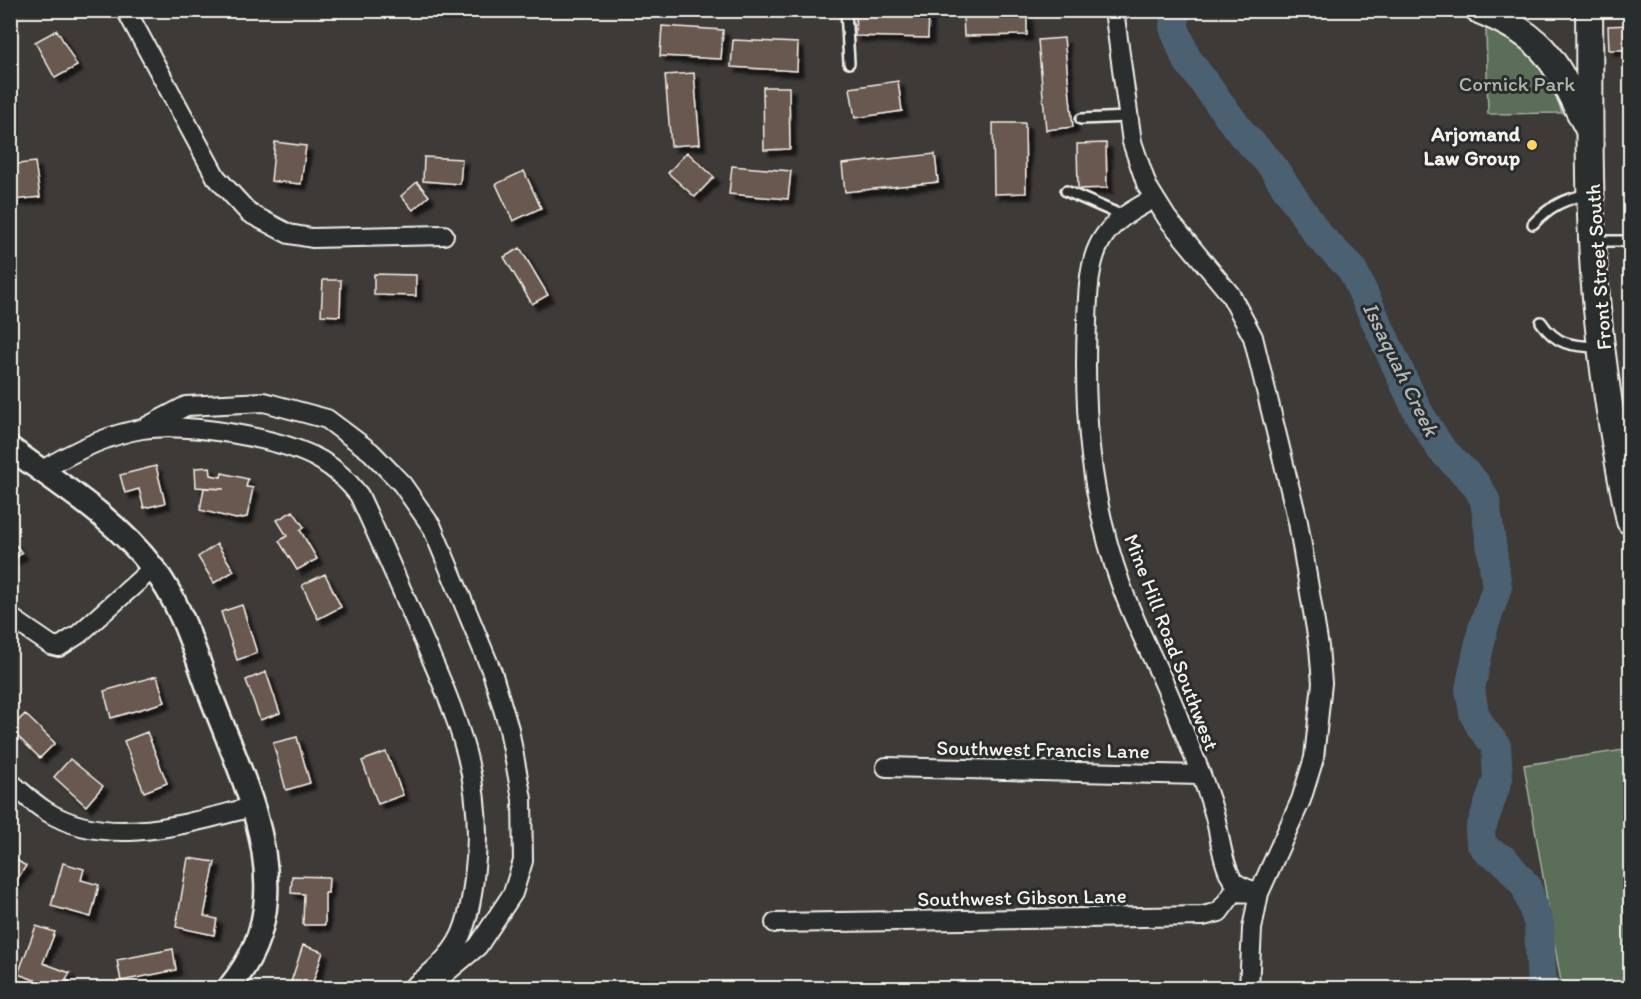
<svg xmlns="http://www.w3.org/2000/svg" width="1641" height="999" viewBox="0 0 1641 999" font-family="Itim,sans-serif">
<defs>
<filter id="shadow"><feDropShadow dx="5.5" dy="5.5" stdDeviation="1.5" flood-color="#0009"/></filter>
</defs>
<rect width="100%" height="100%" fill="#3d3a38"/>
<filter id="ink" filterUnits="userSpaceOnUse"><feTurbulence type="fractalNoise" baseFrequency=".0167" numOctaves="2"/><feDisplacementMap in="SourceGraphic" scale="12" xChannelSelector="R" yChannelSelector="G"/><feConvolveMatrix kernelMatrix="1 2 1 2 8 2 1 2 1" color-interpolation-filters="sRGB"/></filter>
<g filter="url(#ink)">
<!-- green -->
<path fill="#5a6e58" stroke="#a7b0a0" stroke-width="1.5" d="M 1486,28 C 1531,45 1548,68 1562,113 L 1488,114 Z
M 1630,749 L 1630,988 L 1562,988 L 1524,765 Z"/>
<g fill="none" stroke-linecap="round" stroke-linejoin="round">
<!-- river -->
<path stroke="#4c606f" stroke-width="30" d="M 1175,10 L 1174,27 L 1186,58 L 1242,134 L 1270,163 L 1318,235 L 1352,269 L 1418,412 L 1441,449 L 1475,483 L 1485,500 L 1497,587 L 1483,628 L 1470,689 L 1474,713 L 1481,727 L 1496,746 L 1498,778 L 1480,831 L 1481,843 L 1489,852 L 1504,860 L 1526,886 L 1539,925 L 1542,988"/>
</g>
<!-- building -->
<path fill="#685850" stroke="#f4f1e8" stroke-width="1.5" filter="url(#shadow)" d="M 856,10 L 929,10 L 928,38 L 855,36 Z
M 1027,13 L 1027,35 L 964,36 L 963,15 Z
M 1630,25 L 1630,50 L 1609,50 L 1608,26 Z
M 662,26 L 723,30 L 721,59 L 660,56 Z
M 57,30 L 77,66 L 55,78 L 35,42 Z
M 1064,38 L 1073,127 L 1046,130 L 1038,40 Z
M 733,40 L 798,43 L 797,71 L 731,67 Z
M 694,73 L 700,144 L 671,146 L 665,75 Z
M 898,81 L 902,111 L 855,118 L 850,88 Z
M 763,87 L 789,87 L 790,149 L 764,150 Z
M 993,123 L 1025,123 L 1026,193 L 994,194 Z
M 275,142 L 306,146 L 301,184 L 271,181 Z
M 1106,143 L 1107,188 L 1078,189 L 1077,144 Z
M 687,152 L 714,177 L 695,197 L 668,173 Z
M 935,154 L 938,182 L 845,192 L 842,164 Z
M 424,157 L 462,159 L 460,184 L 423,181 Z
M 35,162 L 40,197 L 14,200 L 10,165 Z
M 732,166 L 791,171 L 788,199 L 729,194 Z
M 524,171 L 541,208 L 513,221 L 496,184 Z
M 417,182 L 429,196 L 413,210 L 401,196 Z
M 520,248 L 548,295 L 532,304 L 504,257 Z
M 374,274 L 416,275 L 416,296 L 374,295 Z
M 323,280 L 341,280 L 340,316 L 321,315 Z
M 156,466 L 165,503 L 144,508 L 139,489 L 125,493 L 120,475 Z
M 210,467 L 211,475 L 221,477 L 222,473 L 248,479 L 246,487 L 253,488 L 247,517 L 236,519 L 200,510 L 204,488 L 224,489 L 196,487 L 195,468 Z
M 293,511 L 304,527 L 300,530 L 317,559 L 297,570 L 279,541 L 287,536 L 277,520 Z
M 10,538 L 22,553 L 10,562 Z
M 217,544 L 234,571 L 214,583 L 198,557 Z
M 325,574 L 341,607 L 318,619 L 302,585 Z
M 242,605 L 257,653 L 237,660 L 221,612 Z
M 266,672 L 280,713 L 260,720 L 246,680 Z
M 157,676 L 165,702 L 111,718 L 104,691 Z
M 25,714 L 55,743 L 40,758 L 10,729 Z
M 147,732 L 167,783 L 144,792 L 124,741 Z
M 297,737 L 310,783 L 286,790 L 273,743 Z
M 386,752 L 403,795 L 378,804 L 362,761 Z
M 70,759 L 103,786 L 86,806 L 54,777 Z
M 10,856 L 26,866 L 14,884 L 10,881 Z
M 188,858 L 215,862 L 204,916 L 217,919 L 214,935 L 176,927 Z
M 63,863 L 84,869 L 81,880 L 99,885 L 91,917 L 51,906 Z
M 292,876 L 329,877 L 328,893 L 325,893 L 325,925 L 303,925 L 304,894 L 291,893 Z
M 36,926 L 55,932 L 43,963 L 70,973 L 66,980 L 80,988 L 57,988 L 18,974 Z
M 303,945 L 323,952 L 311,988 L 289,988 Z
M 173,949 L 176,970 L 121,981 L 117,960 Z"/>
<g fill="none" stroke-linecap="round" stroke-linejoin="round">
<!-- service casing -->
<g stroke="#f4f1e8" stroke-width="14">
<path id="service" d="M 846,10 L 849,63
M 1081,119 L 1128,117
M 1066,191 L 1123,216
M 1533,224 C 1550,206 1564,199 1589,194
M 1594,241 L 1630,241
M 1541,322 C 1556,345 1572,346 1598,347"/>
</g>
<!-- minor casing -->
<g stroke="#f4f1e8" stroke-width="22">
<path id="minor" d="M 126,10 L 216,177 L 249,213 L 289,234 L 312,238 L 444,235
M 1114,10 L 1132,142 L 1147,186 L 1167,218 L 1230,294 L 1253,337 L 1298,522 L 1319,647 L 1322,683 L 1314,758 L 1301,800 L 1259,893 L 1252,929 L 1249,988
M 1153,199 C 1133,210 1113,220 1101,241 C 1088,263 1088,296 1087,321 C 1083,412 1090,499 1121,585 C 1137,631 1162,673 1179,719 C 1191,750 1205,781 1214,813 C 1220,833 1221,860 1232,879 C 1236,886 1251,890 1259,893
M 148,426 L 186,406 L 264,402 L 327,419 L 371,452 L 402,484 L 432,527 L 492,672 L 509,729 L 522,799 L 523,861 L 513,893 L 478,946 L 436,981
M 41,471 C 72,452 106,435 142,429 C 186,422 284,438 322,461 C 337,470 348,481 359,495 C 380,540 400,586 420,632 C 457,716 487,784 474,878 C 472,897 469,917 461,935 C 451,957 430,974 412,988
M 10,617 L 51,645 L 59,647 L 79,634 L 153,568
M 886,767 L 1200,775
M 10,782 C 22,792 33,803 46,811 C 108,850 188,823 252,807
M 775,923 L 1203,916 L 1219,912 L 1234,892 L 1255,893"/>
</g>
<!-- tertiary casing -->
<g stroke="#f4f1e8" stroke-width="27">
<path id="tertiary" d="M 10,448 C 60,485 115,518 153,568 C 182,605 195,653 211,696 C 235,760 270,828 266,897 C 264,933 251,961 229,988"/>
</g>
<!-- secondary casing -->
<g stroke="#f4f1e8" stroke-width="30">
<path id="secondary" d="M 1479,10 C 1551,39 1554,63 1588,128
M 1589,10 C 1590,86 1588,162 1592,238 C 1596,332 1611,429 1630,521"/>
</g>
<!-- service -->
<use href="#service" stroke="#2a2d2e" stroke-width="9"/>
<!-- minor -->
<use href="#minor" stroke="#2a2d2e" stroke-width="18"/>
<!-- tertiary -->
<use href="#tertiary" stroke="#2a2d2e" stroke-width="22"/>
<!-- secondary -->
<use href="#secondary" stroke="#2a2d2e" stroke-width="26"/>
</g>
</g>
<!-- markers -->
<circle fill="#ffd166" stroke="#2a2d2e" stroke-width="2" cx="1532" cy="145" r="6"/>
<g text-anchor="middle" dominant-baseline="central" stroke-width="6" stroke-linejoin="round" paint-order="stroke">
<!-- park labels -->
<g font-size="21" fill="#afb6a7" stroke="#2a2d2e">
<text x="1517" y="83">Cornick Park</text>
</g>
<!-- poi labels -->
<g font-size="21" font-weight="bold" fill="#f4f1e8" stroke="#2a2d2e" text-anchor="end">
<text x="1520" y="133">Arjomand<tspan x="1520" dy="24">Law Group</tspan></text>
</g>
<!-- street labels -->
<g font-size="21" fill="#f4f1e8" stroke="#2a2d2e">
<text transform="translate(1598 267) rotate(-94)">Front Street South</text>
<text transform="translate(1172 642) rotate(69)">Mine Hill Road Southwest</text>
<text transform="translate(1043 749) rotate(1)">Southwest Francis Lane</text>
<text transform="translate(1022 897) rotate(-1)">Southwest Gibson Lane</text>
</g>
<!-- water labels -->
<g font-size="22" font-style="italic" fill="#b1b7b8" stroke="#2a2d2e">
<text transform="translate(1401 369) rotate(64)">Issaquah Creek</text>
</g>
</g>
<!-- margin -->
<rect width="1641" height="999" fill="none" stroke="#2a2d2e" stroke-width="36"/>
<rect x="18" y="18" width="1605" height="963" fill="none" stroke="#f4f1e8" stroke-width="2" filter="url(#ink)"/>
</svg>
